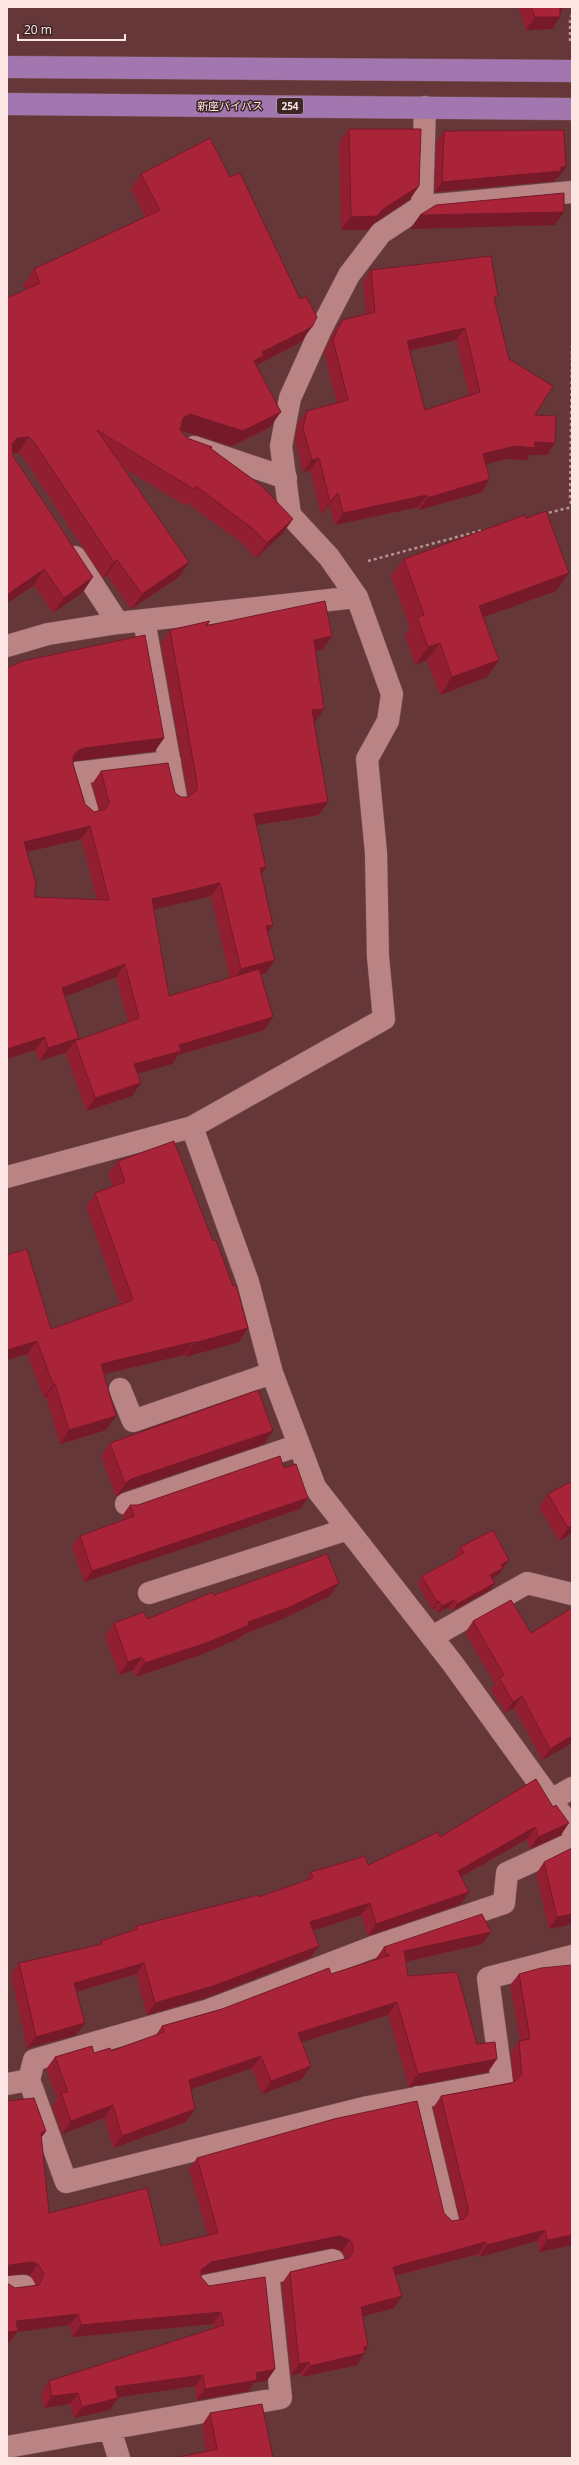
<svg xmlns="http://www.w3.org/2000/svg" width="579" height="2465" viewBox="0 0 579 2465" font-family="'Open Sans','Noto Sans JP',sans-serif">
<rect width="100%" height="100%" fill="#663739"/>
<g fill="none" stroke-linecap="round" stroke-linejoin="round">
<!-- minor casing -->
<g stroke="#7b5557" stroke-width="23">
<path id="minor" d="M 436,205 L 572,192
M 194,447 L 286,478
M 75,557 L 118,623
M 144,620 L 176,798
M 7,646 L 48,634 L 118,623 L 357,597
M 88,813 L 76,773 L 170,762
M 192,1127 L 248,1282 L 272,1373 L 315,1487 L 453,1664 L 572,1829
M 7,1177 L 192,1127 L 384,1019 L 378,957 L 376,853 L 367,759 L 388,721 L 392,694 L 357,597 L 329,557 L 290,515 L 281,446 L 290,398 L 321,329 L 349,275 L 381,233 L 422,206 L 425,107
M 120,1389 L 133,1421 L 272,1373
M 126,1504 L 299,1445
M 149,1593 L 348,1529
M 432,1637 L 527,1583 L 572,1594
M 551,1800 L 572,1788
M 572,1843 L 507,1873 L 504,1903 L 373,1947 L 209,2010 L 34,2060 L 29,2080 L 66,2182 L 368,2107 L 502,2082 L 488,1978 L 572,1956
M 7,2084 L 29,2080
M 418,2097 L 448,2221
M 205,2286 L 333,2260
M 7,2287 L 24,2286
M 110,2429 L 119,2458
M 7,2447 L 281,2398 L 268,2273"/>
</g>
<!-- highway casing -->
<g stroke="#7b5557" stroke-width="23">
<path id="highway" d="M 7,67 L 572,71
M 7,104 L 572,109"/>
</g>
<!-- path -->
<path stroke="#b69494" stroke-width="2.5" stroke-dasharray="3 3" stroke-linecap="butt" d="M 570,41 L 570,21 L 572,14
M 572,345 L 570,500 L 572,506
M 543,514 L 572,507
M 368,561 L 483,530"/>
<!-- minor -->
<use href="#minor" stroke="#ba8384" stroke-width="22"/>
<!-- highway -->
<use href="#highway" stroke="#a276af" stroke-width="22"/>
</g>
<!-- wall -->
<path fill="#911f31" fill-rule="evenodd" d="M 518,7 L 564,7 L 560,13 L 560,17 L 552,29 L 526,30 Z
M 349,129 L 419,186 L 410,199 L 374,223 L 368,230 L 341,230 L 339,142 Z
M 444,131 L 558,178 L 556,178 L 554,181 L 435,192 L 436,142 Z
M 141,174 L 301,342 L 257,365 L 257,366 L 270,427 L 232,446 L 180,430 L 187,438 L 212,447 L 211,448 L 293,519 L 282,534 L 256,558 L 243,544 L 186,502 L 184,505 L 124,468 L 189,562 L 179,577 L 131,609 L 107,575 L 103,578 L 23,457 L 18,453 L 13,453 L 13,456 L 83,592 L 53,613 L 34,585 L 7,603 L 7,298 L 26,290 L 23,285 L 34,269 L 145,217 L 131,189 Z
M 371,270 L 495,300 L 509,359 L 535,415 L 555,443 L 547,455 L 530,455 L 526,460 L 506,459 L 486,464 L 482,492 L 419,510 L 418,507 L 335,525 L 329,505 L 321,514 L 310,470 L 303,472 L 295,441 L 298,423 L 307,411 L 337,403 L 324,352 L 334,332 L 342,320 L 366,314 L 363,283 ZM 456,340 L 469,395 L 425,410 L 410,351 Z
M 404,559 L 556,591 L 484,617 L 499,660 L 487,677 L 440,695 L 427,660 L 415,665 L 405,635 L 410,628 L 391,576 Z
M 210,621 L 207,626 L 332,636 L 323,649 L 315,651 L 315,722 L 314,722 L 319,815 L 256,825 L 266,867 L 261,874 L 273,925 L 268,933 L 266,973 L 261,974 L 273,1017 L 264,1030 L 178,1055 L 172,1064 L 138,1073 L 132,1096 L 86,1111 L 66,1054 L 67,1052 L 39,1061 L 35,1050 L 7,668 L 164,738 L 155,751 L 73,761 L 73,764 L 85,804 L 94,812 L 99,811 L 92,784 L 101,771 L 175,793 L 181,797 L 188,797 L 188,796 L 161,643 L 170,630 ZM 81,839 L 97,900 L 34,897 L 27,852 ZM 211,896 L 230,978 L 169,996 L 154,909 ZM 116,977 L 128,1022 L 77,1040 L 65,996 Z
M 118,1161 L 213,1241 L 248,1328 L 239,1342 L 185,1357 L 184,1355 L 104,1374 L 106,1430 L 60,1444 L 46,1397 L 44,1398 L 27,1354 L 7,1360 L 51,1329 L 120,1304 L 86,1207 L 95,1193 L 113,1187 L 108,1174 Z
M 110,1443 L 264,1444 L 122,1492 L 116,1497 L 101,1456 Z
M 548,1494 L 572,1533 L 559,1541 L 539,1507 Z
M 130,1505 L 300,1509 L 84,1582 L 72,1546 L 80,1536 L 124,1520 L 122,1516 Z
M 460,1547 L 504,1567 L 503,1568 L 498,1575 L 492,1578 L 495,1583 L 490,1590 L 452,1611 L 449,1607 L 437,1613 L 434,1608 L 432,1609 L 417,1583 L 422,1576 L 457,1557 L 455,1554 Z
M 214,1595 L 330,1596 L 280,1620 L 244,1634 L 240,1638 L 200,1655 L 135,1677 L 133,1670 L 119,1675 L 105,1636 L 114,1623 L 147,1619 Z
M 572,1608 L 572,1743 L 542,1760 L 514,1708 L 505,1713 L 491,1690 L 495,1684 L 465,1633 L 473,1621 L 531,1633 Z
M 536,1779 L 561,1835 L 530,1849 L 527,1839 L 461,1877 L 461,1904 L 368,1936 L 361,1915 L 314,1930 L 311,1957 L 205,1998 L 147,2015 L 136,1974 L 76,1992 L 76,2035 L 27,2048 L 11,1975 L 19,1963 L 98,1945 L 101,1941 L 133,1931 L 136,1926 L 258,1897 L 305,1881 L 311,1872 L 368,1865 L 440,1837 Z
M 544,1862 L 572,1924 L 549,1929 L 536,1874 Z
M 491,1932 L 482,1944 L 406,1962 L 408,1976 L 477,2044 L 488,2072 L 409,2087 L 388,2015 L 302,2042 L 302,2079 L 262,2094 L 252,2068 L 191,2089 L 195,2109 L 186,2122 L 113,2148 L 104,2118 L 62,2134 L 52,2106 L 57,2099 L 46,2069 L 55,2057 L 94,2053 L 111,2051 L 156,2035 L 162,2026 L 222,2009 L 375,1960 L 384,1947 Z
M 519,1974 L 572,2245 L 539,2252 L 537,2241 L 479,2257 L 478,2254 L 396,2276 L 394,2308 L 362,2316 L 368,2347 L 364,2351 L 365,2353 L 357,2365 L 302,2377 L 301,2373 L 291,2375 L 282,2283 L 290,2272 L 345,2259 L 345,2257 L 342,2251 L 331,2248 L 203,2274 L 201,2275 L 201,2277 L 267,2381 L 254,2383 L 249,2391 L 197,2400 L 195,2386 L 118,2397 L 110,2410 L 74,2418 L 70,2404 L 44,2408 L 41,2393 L 49,2381 L 214,2328 L 213,2324 L 72,2337 L 70,2325 L 17,2332 L 9,2343 L 7,2343 L 7,2283 L 15,2288 L 36,2285 L 30,2275 L 23,2274 L 7,2276 L 7,2101 L 46,2131 L 41,2138 L 49,2213 L 161,2246 L 208,2236 L 189,2169 L 197,2158 L 444,2213 L 452,2221 L 460,2220 L 433,2108 L 441,2096 L 513,2082 L 511,2052 L 519,2041 L 520,2040 L 510,1985 Z
M 210,2413 L 273,2458 L 206,2451 L 202,2425 Z"/>
<!-- shaded-wall -->
<path fill="#761928" d="M 559,7 L 564,7 L 557,17 L 560,17 L 552,29 L 526,30 L 535,17 Z
M 561,167 L 566,167 L 558,178 L 556,178 L 554,181 L 435,192 L 442,182 Z
M 419,186 L 410,199 L 374,223 L 368,230 L 341,230 L 351,217 Z
M 564,212 L 555,225 L 410,229 L 420,215 Z
M 312,327 L 301,342 L 257,365 L 253,371 L 254,361 L 262,352 Z
M 465,328 L 456,340 L 398,353 L 407,341 Z
M 281,412 L 270,427 L 232,446 L 179,430 L 183,418 L 190,414 Z
M 29,437 L 18,453 L 7,453 L 12,444 L 17,438 Z
M 535,442 L 555,443 L 547,455 L 530,455 L 526,460 L 506,459 L 475,467 L 483,454 L 515,446 Z
M 319,458 L 310,470 L 303,472 L 312,460 Z
M 490,479 L 482,492 L 419,510 L 427,498 Z
M 338,493 L 329,505 L 321,514 L 330,502 Z
M 427,495 L 418,507 L 335,525 L 343,513 Z
M 293,519 L 282,534 L 256,558 L 267,543 Z
M 117,560 L 107,575 L 103,578 L 114,562 Z
M 189,562 L 179,577 L 131,609 L 142,594 Z
M 44,569 L 34,585 L 7,603 L 7,595 Z
M 569,573 L 556,591 L 467,623 L 479,606 Z
M 93,577 L 83,592 L 53,613 L 64,598 Z
M 332,636 L 323,649 L 305,653 L 314,640 Z
M 440,643 L 427,660 L 415,665 L 428,647 Z
M 499,660 L 487,677 L 440,695 L 452,677 Z
M 324,709 L 315,722 L 303,723 L 312,710 Z
M 164,738 L 155,751 L 75,761 L 68,764 L 77,751 L 84,748 Z
M 328,802 L 319,815 L 245,827 L 254,814 Z
M 90,826 L 81,839 L 15,855 L 24,842 Z
M 266,867 L 257,880 L 260,868 Z
M 220,883 L 211,896 L 143,912 L 152,899 Z
M 273,925 L 264,938 L 266,926 Z
M 275,960 L 266,973 L 232,982 L 241,969 Z
M 125,964 L 116,977 L 53,1001 L 62,988 Z
M 273,1017 L 264,1030 L 178,1055 L 172,1064 L 125,1077 L 134,1064 L 179,1045 Z
M 45,1037 L 35,1050 L 7,1059 L 7,1049 Z
M 79,1038 L 75,1042 L 75,1041 L 67,1052 L 39,1061 L 48,1048 Z
M 141,1083 L 132,1096 L 86,1111 L 95,1098 Z
M 248,1328 L 239,1342 L 185,1357 L 194,1343 Z
M 37,1341 L 27,1354 L 7,1360 L 7,1350 Z
M 193,1342 L 184,1355 L 91,1377 L 101,1364 Z
M 53,1384 L 55,1384 L 46,1397 L 44,1398 Z
M 116,1416 L 106,1430 L 60,1444 L 69,1430 Z
M 273,1431 L 264,1444 L 122,1492 L 116,1497 L 125,1484 L 131,1479 Z
M 308,1498 L 300,1509 L 84,1582 L 92,1571 Z
M 572,1525 L 572,1533 L 559,1541 L 568,1528 Z
M 509,1560 L 504,1567 L 496,1572 L 501,1565 Z
M 503,1568 L 498,1575 L 485,1582 L 490,1575 Z
M 339,1583 L 330,1596 L 280,1620 L 244,1634 L 240,1638 L 200,1655 L 135,1677 L 145,1663 L 248,1622 Z
M 495,1583 L 490,1590 L 452,1611 L 457,1604 Z
M 454,1600 L 449,1607 L 437,1613 L 442,1606 Z
M 439,1601 L 434,1608 L 432,1609 L 437,1602 Z
M 142,1657 L 133,1670 L 119,1675 L 128,1662 Z
M 522,1696 L 514,1708 L 505,1713 L 513,1702 Z
M 572,1736 L 572,1743 L 542,1760 L 550,1749 Z
M 569,1823 L 561,1835 L 530,1849 L 538,1837 Z
M 535,1827 L 527,1839 L 450,1883 L 458,1871 Z
M 469,1892 L 461,1904 L 368,1936 L 376,1924 Z
M 370,1903 L 361,1915 L 302,1934 L 310,1922 Z
M 572,1914 L 572,1924 L 549,1929 L 557,1917 Z
M 491,1932 L 482,1944 L 395,1964 L 404,1951 Z
M 319,1946 L 311,1957 L 205,1998 L 147,2015 L 155,2003 Z
M 144,1963 L 136,1974 L 65,1995 L 74,1983 Z
M 397,2002 L 388,2015 L 289,2046 L 298,2033 Z
M 85,2023 L 76,2035 L 27,2048 L 36,2037 Z
M 261,2056 L 252,2068 L 180,2093 L 189,2080 Z
M 497,2059 L 488,2072 L 409,2087 L 418,2074 Z
M 311,2066 L 302,2079 L 262,2094 L 271,2081 Z
M 113,2105 L 104,2118 L 62,2134 L 71,2121 Z
M 195,2109 L 186,2122 L 113,2148 L 122,2136 Z
M 46,2131 L 38,2142 L 41,2133 Z
M 545,2230 L 537,2241 L 479,2257 L 487,2245 Z
M 572,2235 L 572,2245 L 539,2252 L 547,2240 Z
M 339,2236 L 350,2240 L 342,2251 L 331,2248 L 203,2274 L 193,2282 L 201,2270 L 211,2262 Z
M 486,2242 L 478,2254 L 385,2278 L 393,2267 Z
M 31,2262 L 38,2264 L 30,2275 L 23,2274 L 7,2276 L 7,2267 L 9,2265 Z
M 402,2296 L 394,2308 L 353,2319 L 361,2307 Z
M 221,2312 L 213,2324 L 72,2337 L 81,2325 Z
M 78,2314 L 70,2325 L 17,2332 L 9,2343 L 7,2343 L 7,2332 L 16,2321 Z
M 364,2347 L 368,2347 L 363,2354 L 365,2353 L 357,2365 L 302,2377 L 310,2366 Z
M 309,2362 L 301,2373 L 291,2375 L 299,2364 Z
M 275,2369 L 267,2381 L 254,2383 L 249,2391 L 197,2400 L 205,2389 L 256,2373 Z
M 203,2375 L 195,2386 L 107,2399 L 115,2387 Z
M 78,2393 L 70,2404 L 44,2408 L 52,2396 Z
M 118,2398 L 110,2410 L 74,2418 L 82,2407 Z"/>
<!-- building -->
<path fill="#a92439" stroke="#761928" fill-rule="evenodd" d="M 531,7 L 560,7 L 560,17 L 535,17 Z
M 349,129 L 421,129 L 419,186 L 383,209 L 377,216 L 351,217 Z
M 564,130 L 566,167 L 561,167 L 561,171 L 442,182 L 444,131 Z
M 210,138 L 230,177 L 240,173 L 300,299 L 306,296 L 317,317 L 312,327 L 262,352 L 264,355 L 254,361 L 281,412 L 243,431 L 190,414 L 183,418 L 180,430 L 187,438 L 212,447 L 210,448 L 262,486 L 293,519 L 267,543 L 253,529 L 196,486 L 195,490 L 97,430 L 189,562 L 142,594 L 117,560 L 114,562 L 34,442 L 29,437 L 17,438 L 12,444 L 13,456 L 93,577 L 64,598 L 44,569 L 7,595 L 7,298 L 40,283 L 34,269 L 160,210 L 141,174 Z
M 564,193 L 564,212 L 420,215 L 436,205 Z
M 491,256 L 498,296 L 494,297 L 509,359 L 553,386 L 535,415 L 556,416 L 555,443 L 535,442 L 535,448 L 515,446 L 483,454 L 490,479 L 427,498 L 427,495 L 343,513 L 338,493 L 330,502 L 319,458 L 312,460 L 303,428 L 307,411 L 348,400 L 333,340 L 342,320 L 375,312 L 371,270 ZM 465,328 L 480,392 L 425,410 L 407,341 Z
M 546,511 L 569,573 L 479,606 L 499,660 L 452,677 L 440,643 L 428,647 L 417,617 L 424,615 L 404,559 L 525,515 L 526,518 Z
M 325,601 L 332,636 L 314,640 L 324,709 L 312,710 L 328,802 L 254,814 L 266,867 L 260,868 L 273,925 L 266,926 L 275,960 L 241,969 L 220,883 L 152,899 L 169,996 L 259,969 L 273,1017 L 179,1045 L 181,1051 L 134,1064 L 141,1083 L 95,1098 L 75,1041 L 139,1018 L 125,964 L 62,988 L 79,1038 L 48,1048 L 45,1037 L 7,1049 L 7,668 L 23,661 L 145,635 L 164,738 L 84,748 L 77,751 L 73,757 L 73,764 L 85,804 L 94,812 L 106,809 L 109,802 L 101,771 L 168,763 L 175,793 L 181,797 L 188,797 L 197,790 L 197,783 L 170,630 L 210,621 L 205,626 ZM 90,826 L 109,900 L 34,897 L 36,883 L 24,842 Z
M 174,1141 L 213,1241 L 216,1240 L 233,1286 L 236,1285 L 248,1328 L 194,1343 L 193,1342 L 101,1364 L 116,1416 L 69,1430 L 55,1384 L 53,1384 L 37,1341 L 7,1350 L 7,1255 L 27,1249 L 51,1329 L 133,1300 L 95,1193 L 125,1182 L 118,1161 Z
M 258,1390 L 273,1431 L 131,1479 L 125,1484 L 110,1443 Z
M 280,1456 L 284,1468 L 296,1464 L 308,1498 L 92,1571 L 80,1536 L 134,1516 L 130,1505 L 138,1505 Z
M 572,1481 L 572,1525 L 568,1528 L 548,1494 Z
M 493,1530 L 509,1560 L 501,1565 L 503,1568 L 490,1575 L 495,1583 L 457,1604 L 454,1600 L 442,1606 L 439,1601 L 437,1602 L 422,1576 L 464,1553 L 460,1547 Z
M 327,1554 L 339,1583 L 290,1607 L 248,1622 L 249,1625 L 209,1642 L 145,1663 L 142,1657 L 128,1662 L 114,1623 L 144,1612 L 147,1619 L 213,1592 L 214,1595 Z
M 511,1600 L 531,1633 L 572,1608 L 572,1736 L 550,1749 L 522,1696 L 513,1702 L 499,1678 L 504,1675 L 473,1621 Z
M 536,1779 L 553,1807 L 556,1805 L 569,1823 L 538,1837 L 535,1827 L 458,1871 L 469,1892 L 376,1924 L 370,1903 L 310,1922 L 319,1946 L 213,1986 L 155,2003 L 144,1963 L 74,1983 L 85,2023 L 36,2037 L 19,1963 L 102,1944 L 101,1941 L 137,1929 L 136,1926 L 258,1895 L 258,1897 L 313,1878 L 311,1872 L 365,1856 L 368,1865 L 438,1832 L 440,1837 Z
M 572,1848 L 572,1914 L 557,1917 L 544,1862 Z
M 482,1914 L 491,1932 L 404,1951 L 408,1976 L 457,1972 L 477,2044 L 495,2042 L 497,2059 L 418,2074 L 397,2002 L 298,2033 L 311,2066 L 271,2081 L 261,2056 L 189,2080 L 195,2109 L 122,2136 L 113,2105 L 71,2121 L 61,2093 L 68,2092 L 55,2057 L 92,2046 L 94,2053 L 110,2048 L 111,2051 L 164,2032 L 162,2026 L 222,2009 L 329,1968 L 331,1974 L 390,1955 L 387,1955 L 384,1947 Z
M 572,1965 L 572,2235 L 547,2240 L 545,2230 L 487,2245 L 486,2242 L 393,2267 L 402,2296 L 361,2307 L 368,2347 L 364,2347 L 365,2353 L 310,2366 L 309,2362 L 299,2364 L 290,2272 L 349,2258 L 353,2252 L 353,2246 L 350,2240 L 339,2236 L 211,2262 L 201,2270 L 201,2277 L 209,2286 L 265,2277 L 275,2369 L 256,2373 L 257,2380 L 205,2389 L 203,2375 L 115,2387 L 118,2398 L 82,2407 L 78,2393 L 52,2396 L 49,2381 L 224,2325 L 221,2312 L 81,2325 L 78,2314 L 16,2321 L 18,2331 L 7,2332 L 7,2283 L 15,2288 L 39,2285 L 44,2274 L 38,2264 L 31,2262 L 9,2265 L 7,2267 L 7,2101 L 34,2098 L 46,2131 L 41,2133 L 49,2213 L 147,2188 L 161,2246 L 218,2233 L 197,2158 L 334,2119 L 417,2101 L 444,2213 L 452,2221 L 464,2219 L 468,2213 L 468,2207 L 441,2096 L 512,2083 L 522,2075 L 519,2041 L 530,2039 L 519,1974 L 541,1968 Z
M 262,2404 L 273,2458 L 174,2458 L 217,2449 L 210,2413 Z"/>
<g text-anchor="middle" dominant-baseline="central" stroke-width="3" stroke-linejoin="round" paint-order="stroke">
<!-- shield labels -->
<rect fill="#3c2626" stroke="#c3acab" stroke-width="1" x="277" y="98" width="26" height="16" rx="3"/>
<g font-size="10" font-weight="bold" fill="#fde5e4">
<text x="290" y="106">254</text>
</g>
<!-- street labels -->
<g font-size="11" fill="#fde5e4" stroke="#3c2626">
<text x="230" y="105">新座バイパス</text>
</g>
</g>
<!-- border -->
<rect width="579" height="2465" fill="none" stroke="#fde5e4" stroke-width="16"/>
<!-- scale -->
<path d="M18 34v6h107v-6" fill="none" stroke="#fde5e4" stroke-width="2"/>
<text x="24" y="34" font-size="12" fill="#fde5e4" stroke="#3c2626" stroke-width="3" paint-order="stroke">20 m</text>
</svg>
